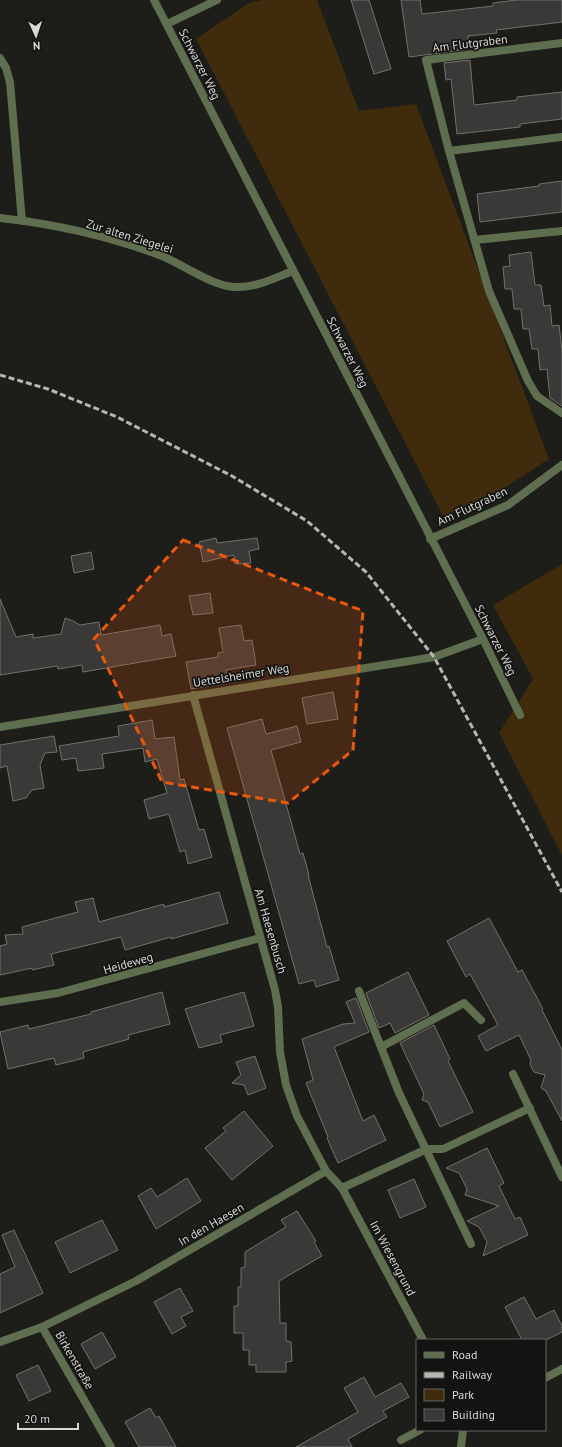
<svg xmlns="http://www.w3.org/2000/svg" width="562" height="1447" viewBox="0 0 562 1447" font-family="'PT Sans',sans-serif">
<rect width="100%" height="100%" fill="#1d1d1a"/>
<!-- green -->
<path fill="#412b0d" d="M 261,0 L 317,0 L 359,111 L 416,104 L 549,459 L 497,493 L 443,516 L 196,39 L 249,3 Z
M 562,564 L 562,855 L 499,733 L 533,679 L 493,605 Z"/>
<!-- building -->
<path fill="#3a3937" stroke="#72716e" d="M 351,0 L 369,0 L 391,69 L 374,74 Z
M 401,0 L 420,0 L 422,14 L 493,6 L 493,3 L 516,0 L 562,0 L 562,22 L 496,30 L 497,33 L 468,36 L 469,49 L 409,57 Z
M 470,60 L 474,105 L 517,100 L 517,97 L 562,92 L 562,119 L 520,124 L 520,127 L 457,134 L 451,79 L 446,80 L 444,63 Z
M 562,181 L 562,212 L 480,222 L 477,194 L 539,186 L 539,184 Z
M 531,252 L 535,285 L 541,285 L 544,306 L 550,305 L 552,326 L 559,325 L 562,350 L 562,406 L 550,398 L 547,369 L 540,370 L 538,349 L 532,349 L 529,329 L 523,329 L 521,309 L 514,309 L 512,289 L 505,289 L 503,267 L 510,266 L 509,255 Z
M 216,538 L 217,543 L 257,538 L 259,549 L 249,551 L 251,563 L 235,564 L 234,555 L 203,562 L 199,542 Z
M 91,552 L 94,569 L 74,573 L 71,556 Z
M 210,593 L 213,613 L 193,615 L 189,596 Z
M 0,599 L 16,637 L 33,634 L 33,638 L 61,634 L 65,618 L 73,621 L 80,625 L 99,622 L 101,635 L 160,625 L 162,636 L 171,634 L 176,656 L 83,672 L 82,665 L 58,669 L 57,666 L 0,675 Z
M 241,625 L 244,641 L 252,640 L 256,665 L 226,670 L 227,680 L 218,681 L 218,684 L 191,689 L 186,662 L 218,657 L 218,653 L 223,652 L 219,628 Z
M 333,692 L 338,719 L 307,724 L 302,698 Z
M 262,719 L 266,734 L 297,726 L 301,742 L 271,750 L 300,854 L 303,853 L 309,875 L 308,875 L 327,947 L 329,946 L 339,980 L 316,987 L 314,980 L 299,984 L 227,728 Z
M 152,720 L 155,739 L 174,737 L 180,780 L 184,779 L 199,830 L 204,829 L 212,857 L 188,864 L 185,850 L 180,852 L 169,814 L 149,819 L 144,800 L 167,793 L 157,759 L 145,762 L 143,748 L 102,754 L 104,768 L 78,771 L 76,758 L 62,760 L 59,746 L 119,736 L 118,726 Z
M 54,736 L 57,752 L 45,753 L 40,765 L 44,788 L 32,790 L 26,798 L 13,801 L 7,766 L 0,768 L 0,745 Z
M 219,892 L 228,923 L 171,939 L 171,937 L 125,950 L 121,937 L 51,954 L 54,965 L 32,970 L 32,968 L 0,975 L 0,946 L 7,944 L 5,935 L 23,934 L 22,927 L 78,912 L 75,902 L 93,898 L 99,922 L 164,904 L 164,907 Z
M 489,918 L 518,972 L 522,970 L 543,1009 L 542,1010 L 562,1050 L 562,1121 L 546,1091 L 541,1088 L 545,1075 L 534,1072 L 530,1064 L 531,1060 L 519,1035 L 486,1051 L 478,1036 L 498,1025 L 470,974 L 466,977 L 447,941 Z
M 408,972 L 429,1015 L 395,1033 L 390,1023 L 379,1028 L 366,993 Z
M 162,992 L 170,1024 L 128,1035 L 129,1039 L 83,1052 L 84,1058 L 56,1065 L 54,1058 L 8,1069 L 0,1032 L 28,1025 L 29,1029 L 91,1014 L 91,1012 Z
M 244,992 L 254,1026 L 220,1035 L 222,1042 L 199,1048 L 185,1009 Z
M 356,998 L 369,1032 L 334,1047 L 363,1121 L 374,1115 L 386,1140 L 338,1163 L 327,1138 L 328,1137 L 306,1083 L 313,1080 L 302,1039 L 343,1024 L 355,1023 L 346,1002 Z
M 434,1025 L 450,1059 L 448,1061 L 473,1112 L 440,1127 L 428,1102 L 422,1100 L 424,1094 L 400,1043 Z
M 255,1056 L 266,1088 L 248,1095 L 244,1085 L 232,1083 L 241,1075 L 236,1062 Z
M 244,1111 L 273,1146 L 232,1180 L 205,1148 L 226,1131 L 223,1128 Z
M 487,1148 L 504,1183 L 499,1186 L 515,1219 L 520,1217 L 528,1235 L 483,1256 L 487,1242 L 479,1227 L 467,1221 L 499,1206 L 465,1195 L 467,1189 L 459,1173 L 446,1168 Z
M 187,1178 L 201,1201 L 156,1229 L 138,1196 L 151,1188 L 157,1197 Z
M 414,1179 L 426,1207 L 400,1218 L 388,1190 Z
M 297,1211 L 316,1241 L 314,1242 L 322,1256 L 279,1281 L 280,1323 L 286,1323 L 286,1341 L 291,1342 L 292,1361 L 286,1362 L 286,1372 L 256,1372 L 256,1365 L 249,1365 L 249,1350 L 243,1350 L 243,1333 L 234,1333 L 234,1306 L 238,1306 L 238,1287 L 241,1287 L 241,1268 L 245,1267 L 245,1252 L 286,1227 L 281,1220 Z
M 102,1220 L 118,1250 L 70,1273 L 55,1242 Z
M 14,1230 L 43,1293 L 0,1313 L 0,1274 L 15,1267 L 2,1235 Z
M 180,1288 L 193,1311 L 181,1317 L 186,1326 L 172,1334 L 154,1302 Z
M 524,1297 L 536,1319 L 554,1310 L 562,1326 L 562,1332 L 546,1340 L 522,1340 L 505,1307 Z
M 102,1332 L 116,1357 L 95,1369 L 81,1344 Z
M 38,1365 L 51,1391 L 29,1401 L 16,1375 Z
M 364,1377 L 375,1397 L 401,1383 L 409,1397 L 383,1411 L 387,1417 L 348,1439 L 352,1447 L 296,1447 L 358,1412 L 344,1388 Z
M 150,1408 L 156,1418 L 159,1416 L 176,1447 L 139,1447 L 125,1422 Z"/>
<g fill="none" stroke-linecap="round" stroke-linejoin="round">
<!-- street -->
<path stroke="#5f6e4e" stroke-width="8" d="M 154,0 L 483,639 L 520,715
M 167,24 L 217,0
M 562,43 L 426,60 L 449,151 L 489,291 L 528,381 L 537,396 L 562,413
M 0,58 L 6,68 L 10,82 L 22,221
M 449,151 L 562,137
M 0,218 C 54,224 112,237 162,256 C 184,265 212,286 235,287 C 256,288 274,278 293,271
M 475,240 L 562,231
M 430,539 L 508,505 L 562,465
M 193,695 L 275,990 L 278,1007 L 280,1052 L 286,1085 L 297,1116 L 326,1171 L 342,1188 L 427,1149 L 443,1149 L 530,1108
M 0,727 L 434,657 L 483,639
M 359,991 L 399,1093 L 471,1244
M 0,1002 L 58,993 L 260,938
M 381,1047 L 464,1003 L 481,1020
M 513,1074 L 562,1177
M 342,1188 L 423,1340
M 42,1327 L 111,1447
M 0,1342 L 42,1327 L 136,1281 L 326,1171
M 545,1378 L 562,1369
M 401,1440 L 420,1430
M 461,1447 L 463,1430"/>
<!-- rail -->
<path stroke="#b6b6b3" stroke-width="3" stroke-dasharray="6 3" stroke-linecap="butt" d="M 0,375 L 48,389 L 117,417 L 232,476 L 307,521 L 366,572 L 434,657 L 562,892"/>
</g>
<!-- marked area -->
<path fill="#e8590c" fill-opacity="0.2" stroke="#e8590c" stroke-width="3" stroke-dasharray="8 5" stroke-linejoin="round" d="M 183,540 L 363,611 L 353,750 L 288,803 L 162,782 L 94,639 Z"/>
<g text-anchor="middle" dominant-baseline="central" stroke-width="3.5" stroke-linejoin="round" paint-order="stroke">
<!-- street labels -->
<g font-size="12" fill="#d8d8d6" stroke="#131411">
<text transform="translate(470 43) rotate(-7)">Am Flutgraben</text>
<text transform="translate(200 64) rotate(63)">Schwarzer Weg</text>
<text transform="translate(130 236) rotate(17)">Zur alten Ziegelei</text>
<text transform="translate(348 352) rotate(63)">Schwarzer Weg</text>
<text transform="translate(472 506) rotate(-25)">Am Flutgraben</text>
<text transform="translate(496 640) rotate(63)">Schwarzer Weg</text>
<text transform="translate(241 675) rotate(-9)">Uettelsheimer Weg</text>
<text transform="translate(271 931) rotate(74)">Am Haesenbusch</text>
<text transform="translate(128 963) rotate(-16)">Heideweg</text>
<text transform="translate(211 1224) rotate(-30)">In den Haesen</text>
<text transform="translate(393 1258) rotate(62)">Im Wiesengrund</text>
<text transform="translate(75 1360) rotate(60)">Birkenstraße</text>
</g>
</g>
<!-- legend -->
<rect x="416" y="1339" width="130" height="92" fill="#131411" stroke="#626260"/>
<rect x="424" y="1352" width="20" height="6" fill="#5f6e4e" stroke="#626260"/>
<text x="452" y="1359" font-size="12" fill="#d8d8d6">Road</text>
<rect x="424" y="1372" width="20" height="6" fill="#b6b6b3" stroke="#626260"/>
<text x="452" y="1379" font-size="12" fill="#d8d8d6">Railway</text>
<rect x="424" y="1389" width="20" height="12" fill="#412b0d" stroke="#626260"/>
<text x="452" y="1399" font-size="12" fill="#d8d8d6">Park</text>
<rect x="424" y="1409" width="20" height="12" fill="#3a3937" stroke="#626260"/>
<text x="452" y="1419" font-size="12" fill="#d8d8d6">Building</text>
<!-- north arrow -->
<g transform="translate(36 36) rotate(177)" stroke="#131411" stroke-width="3" paint-order="stroke">
<path d="M0-3L7 15L0 10L-7 15Z" fill="#d8d8d6"/>
<text y="-6" font-size="11" font-weight="bold" text-anchor="middle" fill="#d8d8d6">N</text>
</g>
<!-- scale -->
<path d="M18 1423v6h60v-6" fill="none" stroke="#d8d8d6" stroke-width="2"/>
<text x="24" y="1423" font-size="12" fill="#d8d8d6" stroke="#131411" stroke-width="3" paint-order="stroke">20 m</text>
</svg>
